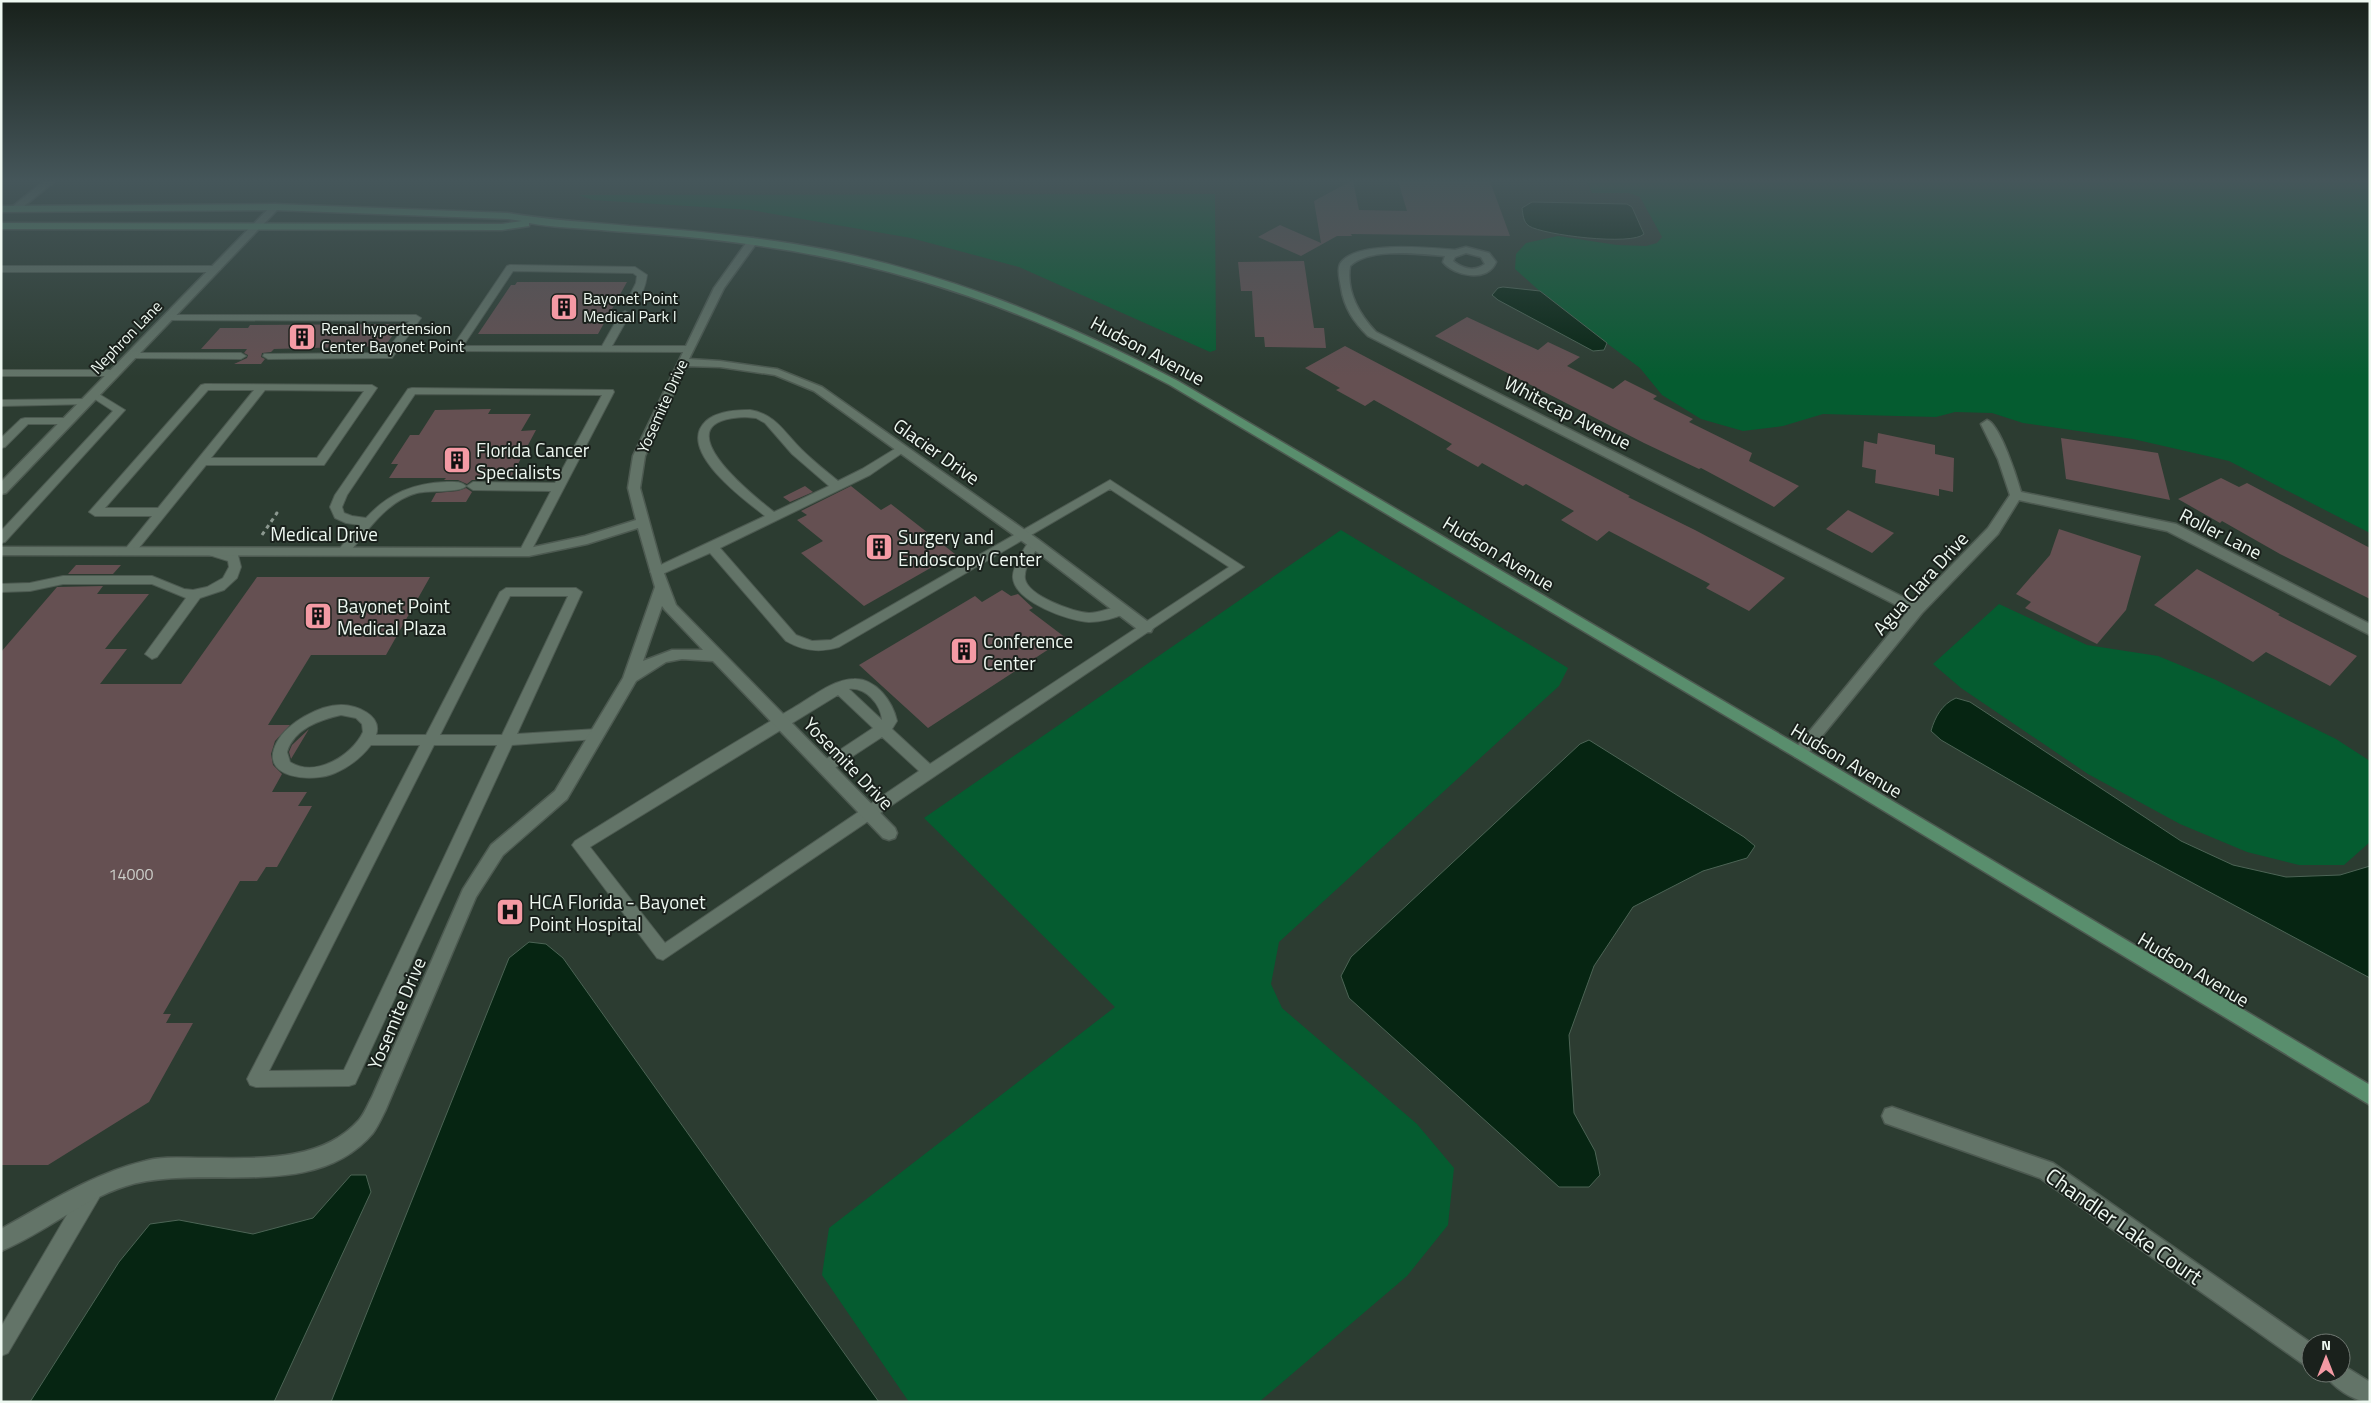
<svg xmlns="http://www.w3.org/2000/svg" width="2371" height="1403" viewBox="0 0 2371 1403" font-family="'Titillium Web',sans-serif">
<rect width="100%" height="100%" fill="#2c3c31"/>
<!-- green -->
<path fill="#055c30" d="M 1587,181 L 2370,181 L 2370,533 L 2229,461 L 2133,439 L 2023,423 L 1992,413 L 1955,412 L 1936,417 L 1823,414 L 1783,426 L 1743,431 L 1701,419 L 1662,395 L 1640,368 L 1553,303 L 1515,269 L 1516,254 L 1526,243 L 1558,236 L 1617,245 L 1646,246 L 1657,243 L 1662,237 L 1640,197 L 1629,193 L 1592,193 Z
M 1215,194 L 1216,350 L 1210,352 L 1019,267 L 911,238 L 751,210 L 593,200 L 578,195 Z
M 1341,530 L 1568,668 L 1559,686 L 1279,942 L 1271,984 L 1282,1008 L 1417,1124 L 1454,1168 L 1448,1225 L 1407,1276 L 1259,1402 L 909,1402 L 822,1275 L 829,1228 L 1115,1007 L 924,818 Z
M 1999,604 L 2087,645 L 2158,656 L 2214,679 L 2336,739 L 2370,761 L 2370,842 L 2344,865 L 2299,865 L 2247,852 L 2180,824 L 2088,774 L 1961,688 L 1933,664 Z"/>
<!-- water -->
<path fill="#062512" stroke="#4c6455" d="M 1532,202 L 1627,204 L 1632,207 L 1644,234 C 1632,246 1543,235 1529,226 C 1523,222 1523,214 1522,208 Z
M 1503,287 L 1540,291 L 1607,343 L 1604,350 L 1593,351 L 1498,300 L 1492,295 L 1498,288 Z
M 1956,698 L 1970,702 L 2181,841 L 2233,865 L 2286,877 L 2340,875 L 2370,866 L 2370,978 L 2120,844 L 1941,740 L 1931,731 C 1935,717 1942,704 1956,698 Z
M 1589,740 L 1744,837 L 1755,846 L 1747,858 L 1703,871 L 1633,907 L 1594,966 L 1569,1035 L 1574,1113 L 1595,1151 L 1600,1175 L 1589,1187 L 1559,1187 L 1349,998 L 1341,976 L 1351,957 L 1580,744 Z
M 529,942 L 546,944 L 563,958 L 879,1402 L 331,1402 L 509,958 Z
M 351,1175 L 366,1175 L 371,1192 L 274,1402 L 30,1402 L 119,1262 L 150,1224 L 179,1220 L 253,1234 L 313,1218 Z"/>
<!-- building -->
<path fill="#655052" d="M 1351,181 L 1353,181 L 1359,210 L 1407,211 L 1398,181 L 1490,181 L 1510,236 L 1351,234 L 1352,236 L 1337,236 L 1301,256 L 1258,237 L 1280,225 L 1321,243 L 1314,201 Z
M 1304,261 L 1314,328 L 1324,328 L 1326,348 L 1265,347 L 1264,337 L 1255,337 L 1252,291 L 1241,291 L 1238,262 Z
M 517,282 L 627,282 L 598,334 L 478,334 L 511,285 L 515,285 Z
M 1467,317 L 1538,350 L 1548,342 L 1580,357 L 1567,366 L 1613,389 L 1625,380 L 1657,396 L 1653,399 L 1693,419 L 1689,422 L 1752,453 L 1749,461 L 1799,486 L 1774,507 L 1701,468 L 1699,469 L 1644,443 L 1435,336 Z
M 401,324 L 385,346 L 274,349 L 271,352 L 262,353 L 261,357 L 265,359 L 261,364 L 234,364 L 247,358 L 248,355 L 244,353 L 247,349 L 201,349 L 220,328 L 248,328 L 250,325 Z
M 1345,346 L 1630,496 L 1628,497 L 1695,530 L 1785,578 L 1749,611 L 1706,588 L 1710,584 L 1609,531 L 1597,541 L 1561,520 L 1574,511 L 1526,484 L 1523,486 L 1482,463 L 1478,467 L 1446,449 L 1452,444 L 1415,423 L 1374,400 L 1365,406 L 1336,390 L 1340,388 L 1305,368 Z
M 491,409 L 488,414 L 531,414 L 521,431 L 536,430 L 510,479 L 488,470 L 479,480 L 472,480 L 467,484 L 458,480 L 444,480 L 446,478 L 389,478 L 398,464 L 391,464 L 410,435 L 419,435 L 435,410 Z
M 1878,433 L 1935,445 L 1935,454 L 1954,458 L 1953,492 L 1939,489 L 1939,496 L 1875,483 L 1876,470 L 1862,467 L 1864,441 L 1877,444 Z
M 2061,438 L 2158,453 L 2170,500 L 2066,479 Z
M 2221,478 L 2239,487 L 2247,483 L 2370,548 L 2370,599 L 2280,554 L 2222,521 L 2220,523 L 2178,499 Z
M 805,486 L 813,492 L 790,502 L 783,497 Z
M 851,486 L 881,510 L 891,504 L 955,554 L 864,606 L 801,553 L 823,541 L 797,520 L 807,515 L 801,511 Z
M 466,488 L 472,492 L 466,502 L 431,502 L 436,493 L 458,491 Z
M 1848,510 L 1894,533 L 1872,553 L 1826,529 Z
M 2059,529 L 2141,556 L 2126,610 L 2097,644 L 2025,608 L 2031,602 L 2016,594 L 2050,555 Z
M 76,565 L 121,565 L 113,574 L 68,574 Z
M 2197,569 L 2280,614 L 2278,615 L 2357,656 L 2330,686 L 2266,652 L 2253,662 L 2154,605 Z
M 257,577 L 430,577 L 386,655 L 311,655 L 268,725 L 290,725 L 275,741 L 271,754 L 273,765 L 282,774 L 272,792 L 307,792 L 298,806 L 312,806 L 277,867 L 266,867 L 257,881 L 240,881 L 163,1014 L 171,1014 L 166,1023 L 193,1023 L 149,1102 L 48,1165 L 1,1165 L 1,652 L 57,587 L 103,586 L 97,594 L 149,594 L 105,649 L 127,649 L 100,684 L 181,684 Z
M 1002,590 L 1011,596 L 1018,594 L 1033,608 L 1029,610 L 1066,638 L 928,728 L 859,665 L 975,596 L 982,602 Z
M 309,729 L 291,759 L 289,752 L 292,745 Z"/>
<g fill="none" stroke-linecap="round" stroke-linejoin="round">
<!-- lane casing -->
<g stroke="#4d5a51" stroke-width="2">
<path id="lane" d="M 510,265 L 635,267 L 647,275 C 646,284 641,301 632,304 L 627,301 L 636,283 L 637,276 L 633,273 L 513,271 L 463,346 L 602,346 L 620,314 L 625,311 L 630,314 L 612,346 L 688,346 L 693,349 L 688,352 L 452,351 L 451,349 L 507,266 Z
M 1,266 L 216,266 L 221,269 L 216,272 L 1,272 Z
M 168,315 L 416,315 L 421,318 L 392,358 L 268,359 L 263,356 L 264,354 L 385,353 L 409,321 L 164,320 L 164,316 Z
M 131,353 L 241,353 L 246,356 L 241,359 L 127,358 L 126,356 Z
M 1,370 L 115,370 L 120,373 L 115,376 L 1,376 Z
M 205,384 L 372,385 L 377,388 L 324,465 L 206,465 L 134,554 L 126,554 L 124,551 L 126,548 L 152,516 L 95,516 L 89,512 L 201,385 ZM 208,390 L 254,390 L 158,508 L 105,508 ZM 265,390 L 364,391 L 317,458 L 211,458 Z
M 412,388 L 613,390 L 614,392 L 529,555 L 521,555 L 519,552 L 551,491 L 473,490 L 467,486 L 473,482 L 555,483 L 602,395 L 415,394 L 347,495 L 342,507 L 344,513 L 352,516 L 366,518 C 389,493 414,483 447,482 C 454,482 461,481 466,486 C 460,493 428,490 417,493 C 386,501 367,532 347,555 L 339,555 L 337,552 L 339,549 L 360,525 L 346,523 L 335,518 L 330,507 L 335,495 L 408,389 Z
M 94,391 L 125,410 L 5,542 L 1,543 L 1,531 L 113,411 L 90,396 L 89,394 Z
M 86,399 L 91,402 L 90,404 L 1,406 L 1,400 Z
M 750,410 C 776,414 785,434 802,450 C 813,461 826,471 838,481 L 862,469 L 898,447 L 902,446 L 908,449 L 870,475 L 720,548 L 796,635 L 812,641 L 831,640 L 1110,480 L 1244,567 L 663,960 L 657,958 L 575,849 L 572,845 L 575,841 C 647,796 719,751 793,708 C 811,698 833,679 854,679 C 876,678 893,702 897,721 L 892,729 L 930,764 L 1229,567 L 1110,489 L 839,647 C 820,653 803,651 786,641 L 710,553 L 660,575 L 656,576 L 650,572 L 652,569 L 765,516 C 745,500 675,450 706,421 C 717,411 736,410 750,410 ZM 745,417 L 756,418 L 765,423 L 792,454 L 829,486 L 774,512 C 750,493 659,420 745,417 ZM 849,689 C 866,687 881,705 882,720 ZM 838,695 L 873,728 L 820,763 L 818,767 L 820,771 L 830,771 L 882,737 L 919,771 L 665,943 L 590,847 Z
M 25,418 L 68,418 L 74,421 L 68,424 L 28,424 L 5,447 L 1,448 L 1,438 L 21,419 Z
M 1034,539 L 1040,543 C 1035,553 1023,567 1025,579 C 1028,596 1073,612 1089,613 C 1101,613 1117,604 1127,607 L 1128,610 L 1127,613 C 1114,618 1103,622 1089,622 C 1069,621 1015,602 1013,578 C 1012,571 1017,563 1020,556 C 1024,550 1027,541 1034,539 Z
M 213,548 L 238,555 L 241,567 L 237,578 L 224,590 L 200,598 L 157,657 L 152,659 L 145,654 L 186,598 L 152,584 L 63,584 L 30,591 L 1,592 L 1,584 L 30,583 L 63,576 L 152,576 L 184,589 L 193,590 L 207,587 L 223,578 L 229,567 L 228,561 L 209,555 L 207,552 L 209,549 Z
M 506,588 L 576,588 L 582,592 L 517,734 L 597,729 L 602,730 L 604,734 L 602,738 L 597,739 L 512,745 L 355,1084 L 349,1086 L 256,1087 L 250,1085 L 247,1079 L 250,1073 L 420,745 L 371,745 C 361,758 349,767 335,773 C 313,783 257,779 277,742 C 287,723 319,705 341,705 C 356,705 383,715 376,735 L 426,735 L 500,592 ZM 510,596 L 568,596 L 502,735 L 440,735 ZM 341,715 L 356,718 L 362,724 L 363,732 C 352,756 315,778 290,762 L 287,752 C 294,729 319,720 341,715 ZM 434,745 L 497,745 L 344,1070 L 269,1071 Z
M 92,1182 L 99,1184 L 101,1191 L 99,1198 L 8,1353 L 1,1356 L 1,1327 L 85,1184 Z"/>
</g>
<!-- street casing -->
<g stroke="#4d5a51" stroke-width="3">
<path id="street" d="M 44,181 L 55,181 L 18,211 L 12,211 L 12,207 Z
M 275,204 L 280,207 L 278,209 L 6,493 L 1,494 L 1,482 L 272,205 Z
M 753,238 L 758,241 L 724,288 L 689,359 L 720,361 L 777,369 L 822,387 L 1039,540 L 1151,624 L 1153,628 L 1151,632 L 1141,632 L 1029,546 L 814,391 L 775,375 L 720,367 L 686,366 L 645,456 L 640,488 L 662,568 L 676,605 L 895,828 L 897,833 L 895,838 L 889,840 L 883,838 L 713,661 L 682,659 L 666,662 L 636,681 L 567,799 L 503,855 L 476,897 L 386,1109 C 382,1117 378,1126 373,1133 C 313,1204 203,1162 126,1186 C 81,1200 45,1233 1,1251 L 1,1229 C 48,1203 92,1174 145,1161 C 163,1156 183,1158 202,1158 C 255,1158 321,1163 359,1120 C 365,1113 368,1104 372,1097 L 463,889 L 491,845 L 555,791 L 623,678 L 655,587 L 638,528 L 587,544 L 529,556 L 1,555 L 1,547 L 529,548 L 585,536 L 636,520 L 628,488 L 633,456 L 714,288 L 749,239 ZM 662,606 L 665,610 L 703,650 L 672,650 L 643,661 Z
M 1466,247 L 1489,253 L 1496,262 C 1488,283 1454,276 1443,262 L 1445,256 C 1419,254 1370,247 1350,266 C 1346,291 1359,314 1376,332 L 1915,603 L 1988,528 L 2010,495 L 1998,459 L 1981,424 L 1987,420 C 2000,424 2017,478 2021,492 L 2176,524 L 2370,624 L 2370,635 L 2167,531 L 2019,500 L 1998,534 L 1922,613 L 1805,757 L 1800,759 L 1795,757 L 1792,753 L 1795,749 L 1908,611 L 1368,336 C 1354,322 1344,308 1341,287 C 1340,280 1337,271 1340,264 C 1354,240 1431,248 1455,250 ZM 1466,253 L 1481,257 L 1485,264 C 1475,272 1463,269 1453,261 L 1455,257 Z
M 1892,1107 L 2053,1163 L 2311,1343 L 2311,1367 L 2303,1364 L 2040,1178 L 1885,1123 L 1882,1116 L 1885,1109 Z
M 2341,1364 L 2370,1382 L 2370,1402 C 2355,1402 2331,1387 2325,1373 L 2341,1373 Z"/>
</g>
<!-- secondary casing -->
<g stroke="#4d5a51" stroke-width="3">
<path id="secondary" d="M 275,204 L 508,213 C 548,220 588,222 629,226 C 684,230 739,235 794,244 C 930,266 1057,317 1178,381 L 1805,749 L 2370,1085 L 2370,1105 L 1795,757 L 1170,385 C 1035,314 907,266 754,245 C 707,238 659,234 612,231 C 584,228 556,228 529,223 L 529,226 L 502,230 L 1,229 L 1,223 L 502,224 L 522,221 L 508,219 L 275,210 L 1,212 L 1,206 Z"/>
</g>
<!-- path -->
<path stroke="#8c9990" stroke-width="3" stroke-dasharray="4 4" stroke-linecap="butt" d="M 262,535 L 277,513 L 273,514"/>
<!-- lane -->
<use href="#lane" fill="#637468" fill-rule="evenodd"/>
<!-- street -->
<use href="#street" fill="#637468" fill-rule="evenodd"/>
<!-- secondary -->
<use href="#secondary" fill="#598e6d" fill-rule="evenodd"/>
</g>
<!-- sky -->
<linearGradient id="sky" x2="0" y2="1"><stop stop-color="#18211b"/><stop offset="0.48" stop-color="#45565a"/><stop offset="1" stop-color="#45565a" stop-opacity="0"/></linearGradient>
<rect width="2371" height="377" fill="url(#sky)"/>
<!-- icons -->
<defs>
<g id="building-square" transform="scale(1.4375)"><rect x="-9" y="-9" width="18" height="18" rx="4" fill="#f49aa4" stroke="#1a211c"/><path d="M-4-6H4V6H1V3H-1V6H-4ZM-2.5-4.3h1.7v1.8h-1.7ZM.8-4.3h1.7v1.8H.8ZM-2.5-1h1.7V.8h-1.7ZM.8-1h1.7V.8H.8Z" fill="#111"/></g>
<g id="hospital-square" transform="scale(1.4375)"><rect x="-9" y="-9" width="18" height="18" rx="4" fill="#f49aa4" stroke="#1a211c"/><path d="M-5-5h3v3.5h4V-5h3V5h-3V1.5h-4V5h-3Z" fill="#111"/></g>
</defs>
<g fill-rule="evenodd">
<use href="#building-square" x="564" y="307"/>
<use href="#building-square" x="302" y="337"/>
<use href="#building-square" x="457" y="460"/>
<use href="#building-square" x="879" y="547"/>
<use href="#building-square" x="318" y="616"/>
<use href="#building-square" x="964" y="651"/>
<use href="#hospital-square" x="510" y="912"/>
</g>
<g text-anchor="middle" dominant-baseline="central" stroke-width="4" stroke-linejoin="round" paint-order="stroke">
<!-- far-poi labels -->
<g font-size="16" fill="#eef8f1" stroke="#1a211c" text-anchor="start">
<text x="583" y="298">Bayonet Point<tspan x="583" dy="18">Medical Park I</tspan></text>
<text x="321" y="328">Renal hypertension<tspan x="321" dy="18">Center Bayonet Point</tspan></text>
</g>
<!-- far-street labels -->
<g font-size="16" fill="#eef8f1" stroke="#1a211c">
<text transform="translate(126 337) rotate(-46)">Nephron Lane</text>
<text transform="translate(662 406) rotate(-66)">Yosemite Drive</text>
</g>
<!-- number labels -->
<g font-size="16" fill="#cccec9">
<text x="131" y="874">14000</text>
</g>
<!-- street labels -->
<g font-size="19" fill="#eef8f1" stroke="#1a211c">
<text transform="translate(1148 350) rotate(28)">Hudson Avenue</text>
<text transform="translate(1568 412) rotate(27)">Whitecap Avenue</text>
<text transform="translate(937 451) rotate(35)">Glacier Drive</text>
<text x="324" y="533">Medical Drive</text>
<text transform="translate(2221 533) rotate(27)">Roller Lane</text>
<text transform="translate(1499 553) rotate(31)">Hudson Avenue</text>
<text transform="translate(1920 583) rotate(-48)">Agua Clara Drive</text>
<text transform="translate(1847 760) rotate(31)">Hudson Avenue</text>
<text transform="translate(849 763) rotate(46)">Yosemite Drive</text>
<text transform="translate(2194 969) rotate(31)">Hudson Avenue</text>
<text transform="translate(396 1013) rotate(-67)">Yosemite Drive</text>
</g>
<!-- poi labels -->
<g font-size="19" fill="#eef8f1" stroke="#1a211c" text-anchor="start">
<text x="476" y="449">Florida Cancer<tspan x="476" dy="22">Specialists</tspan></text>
<text x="898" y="536">Surgery and<tspan x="898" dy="22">Endoscopy Center</tspan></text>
<text x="337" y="605">Bayonet Point<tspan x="337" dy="22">Medical Plaza</tspan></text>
<text x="983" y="640">Conference<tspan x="983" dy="22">Center</tspan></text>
<text x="529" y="901">HCA Florida - Bayonet<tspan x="529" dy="22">Point Hospital</tspan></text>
</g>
<!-- near-street labels -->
<g font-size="22" fill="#eef8f1" stroke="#1a211c">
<text transform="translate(2124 1226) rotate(35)">Chandler Lake Court</text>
</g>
</g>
<!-- border -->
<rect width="2371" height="1403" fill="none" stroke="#eef8f1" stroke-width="5"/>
<!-- north arrow -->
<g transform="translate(2326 1358)"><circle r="24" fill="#1a211c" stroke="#6f7771"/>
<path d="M0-4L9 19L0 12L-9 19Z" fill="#f49aa4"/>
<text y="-8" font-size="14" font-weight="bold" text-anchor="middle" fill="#eef8f1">N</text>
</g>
</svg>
